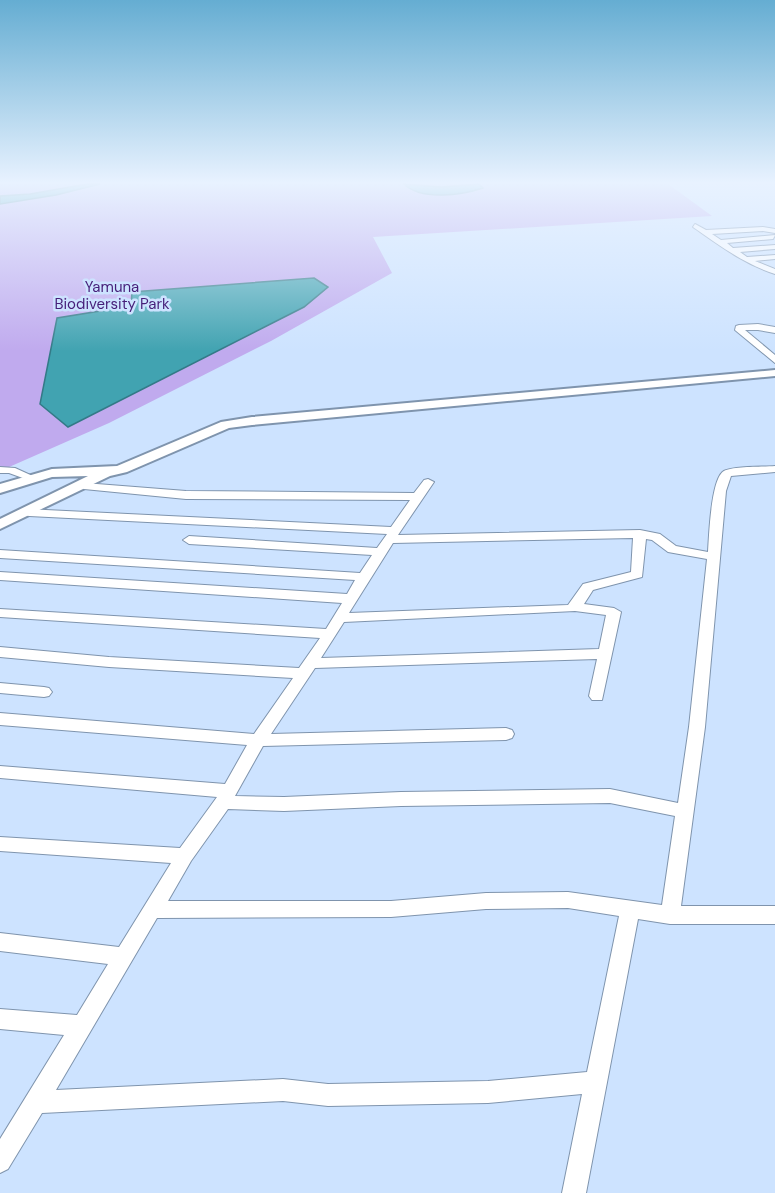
<svg xmlns="http://www.w3.org/2000/svg" width="775" height="1193" viewBox="0 0 775 1193" font-family="'DM Sans',sans-serif">
<rect width="100%" height="100%" fill="#cde3ff"/>
<!-- green -->
<path fill="#c0aaee" d="M 0,184 L 668,184 L 712,216 L 373,237 L 392,273 L 271,341 L 109,423 L 0,471 Z"/>
<!-- water -->
<path fill="#41a3b1" stroke="#337a87" stroke-width="1.5" d="M 87,184 L 100,184 L 56,195 L 0,204 L 0,196 L 30,194 Z
M 404,184 L 441,187 L 479,184 L 483,188 C 462,195 421,201 404,184 Z
M 314,278 L 328,287 L 304,307 L 68,427 L 40,404 L 57,318 L 131,306 L 132,292 Z"/>
<g fill="none" stroke-linecap="round" stroke-linejoin="round">
<!-- minor casing -->
<g stroke="#7f94ad" stroke-width="2">
<path id="minor" d="M 695,224 L 706,230 L 763,227 L 775,229 L 775,233 L 763,231 L 712,234 L 721,240 L 775,235 L 773,239 L 727,243 L 733,248 L 775,245 L 775,249 L 740,252 L 747,257 L 775,255 L 775,259 L 755,261 L 775,269 L 775,274 C 744,264 719,245 693,227 Z
M 758,324 L 775,327 L 775,333 L 758,330 L 745,330 L 775,355 L 775,363 L 735,330 L 736,326 L 739,325 Z
M 775,466 L 775,472 L 731,476 L 726,491 L 705,727 L 681,906 L 775,906 L 775,924 L 670,924 L 638,919 L 586,1193 L 562,1193 L 582,1094 L 488,1103 L 328,1106 L 283,1101 L 42,1113 L 8,1169 L 0,1173 L 0,1139 L 64,1035 L 0,1029 L 0,1009 L 77,1015 L 108,964 L 0,951 L 0,933 L 119,947 L 171,863 L 0,851 L 0,837 L 180,848 L 217,797 L 0,778 L 0,766 L 225,784 L 247,745 L 0,725 L 0,713 L 254,734 L 293,678 L 109,667 L 0,657 L 0,647 L 109,657 L 299,668 L 320,638 L 0,617 L 0,609 L 326,629 L 342,603 L 0,580 L 0,572 L 347,594 L 355,580 L 0,558 L 0,550 L 360,573 L 372,555 L 189,544 L 183,540 L 189,536 L 377,548 L 387,534 L 29,516 L 25,515 L 23,512 L 25,509 L 391,527 L 410,500 L 186,499 L 84,489 L 78,486 L 84,483 L 186,491 L 414,493 L 424,480 L 428,479 L 434,482 L 398,535 L 640,530 L 660,534 L 676,546 L 708,552 C 709,536 711,478 724,471 C 733,466 763,467 775,466 ZM 633,538 L 631,572 L 583,584 L 568,605 L 349,613 L 393,543 ZM 646,539 L 652,540 L 668,552 L 707,559 L 689,727 L 678,803 L 610,789 L 401,792 L 284,797 L 235,796 L 263,746 L 506,740 L 512,738 L 514,734 L 512,730 L 506,728 L 271,734 L 315,668 L 597,659 L 589,696 L 592,700 L 602,700 L 621,612 L 614,608 L 584,604 L 593,590 L 642,577 ZM 575,611 L 606,615 L 599,649 L 321,658 L 344,622 ZM 610,803 L 675,816 L 662,905 L 568,892 L 486,893 L 391,901 L 168,901 L 191,861 L 228,809 L 284,811 L 401,806 ZM 568,908 L 619,916 L 587,1072 L 488,1081 L 328,1084 L 283,1079 L 56,1090 L 157,918 L 391,917 L 486,909 Z
M 0,467 L 15,468 L 37,478 L 31,481 L 9,473 L 0,473 Z
M 0,683 L 44,687 L 49,688 L 52,692 L 49,696 L 44,697 L 0,693 Z"/>
</g>
<!-- tertiary casing -->
<g stroke="#7f94ad" stroke-width="4">
<path id="tertiary" d="M 775,370 L 775,376 L 252,425 L 229,428 L 127,472 L 110,476 L 0,529 L 0,519 L 88,476 L 52,477 L 0,493 L 0,484 L 52,469 L 117,466 L 221,422 L 252,417 Z"/>
</g>
<!-- minor -->
<use href="#minor" fill="#fff" fill-rule="evenodd"/>
<!-- tertiary -->
<use href="#tertiary" fill="#fff" fill-rule="evenodd"/>
</g>
<!-- sky -->
<linearGradient id="sky" x2="0" y2="1"><stop stop-color="#65add2"/><stop offset="0.52" stop-color="#e8f2ff"/><stop offset="1" stop-color="#e8f2ff" stop-opacity="0"/></linearGradient>
<rect width="775" height="351" fill="url(#sky)"/>
<g text-anchor="middle" dominant-baseline="central" stroke-width="5" stroke-linejoin="round" paint-order="stroke">
<!-- far-park labels -->
<g font-size="15" fill="#461e79" stroke="#cde3ff">
<text x="112" y="287">Yamuna<tspan x="112" dy="17">Biodiversity Park</tspan></text>
</g>
</g>
</svg>
